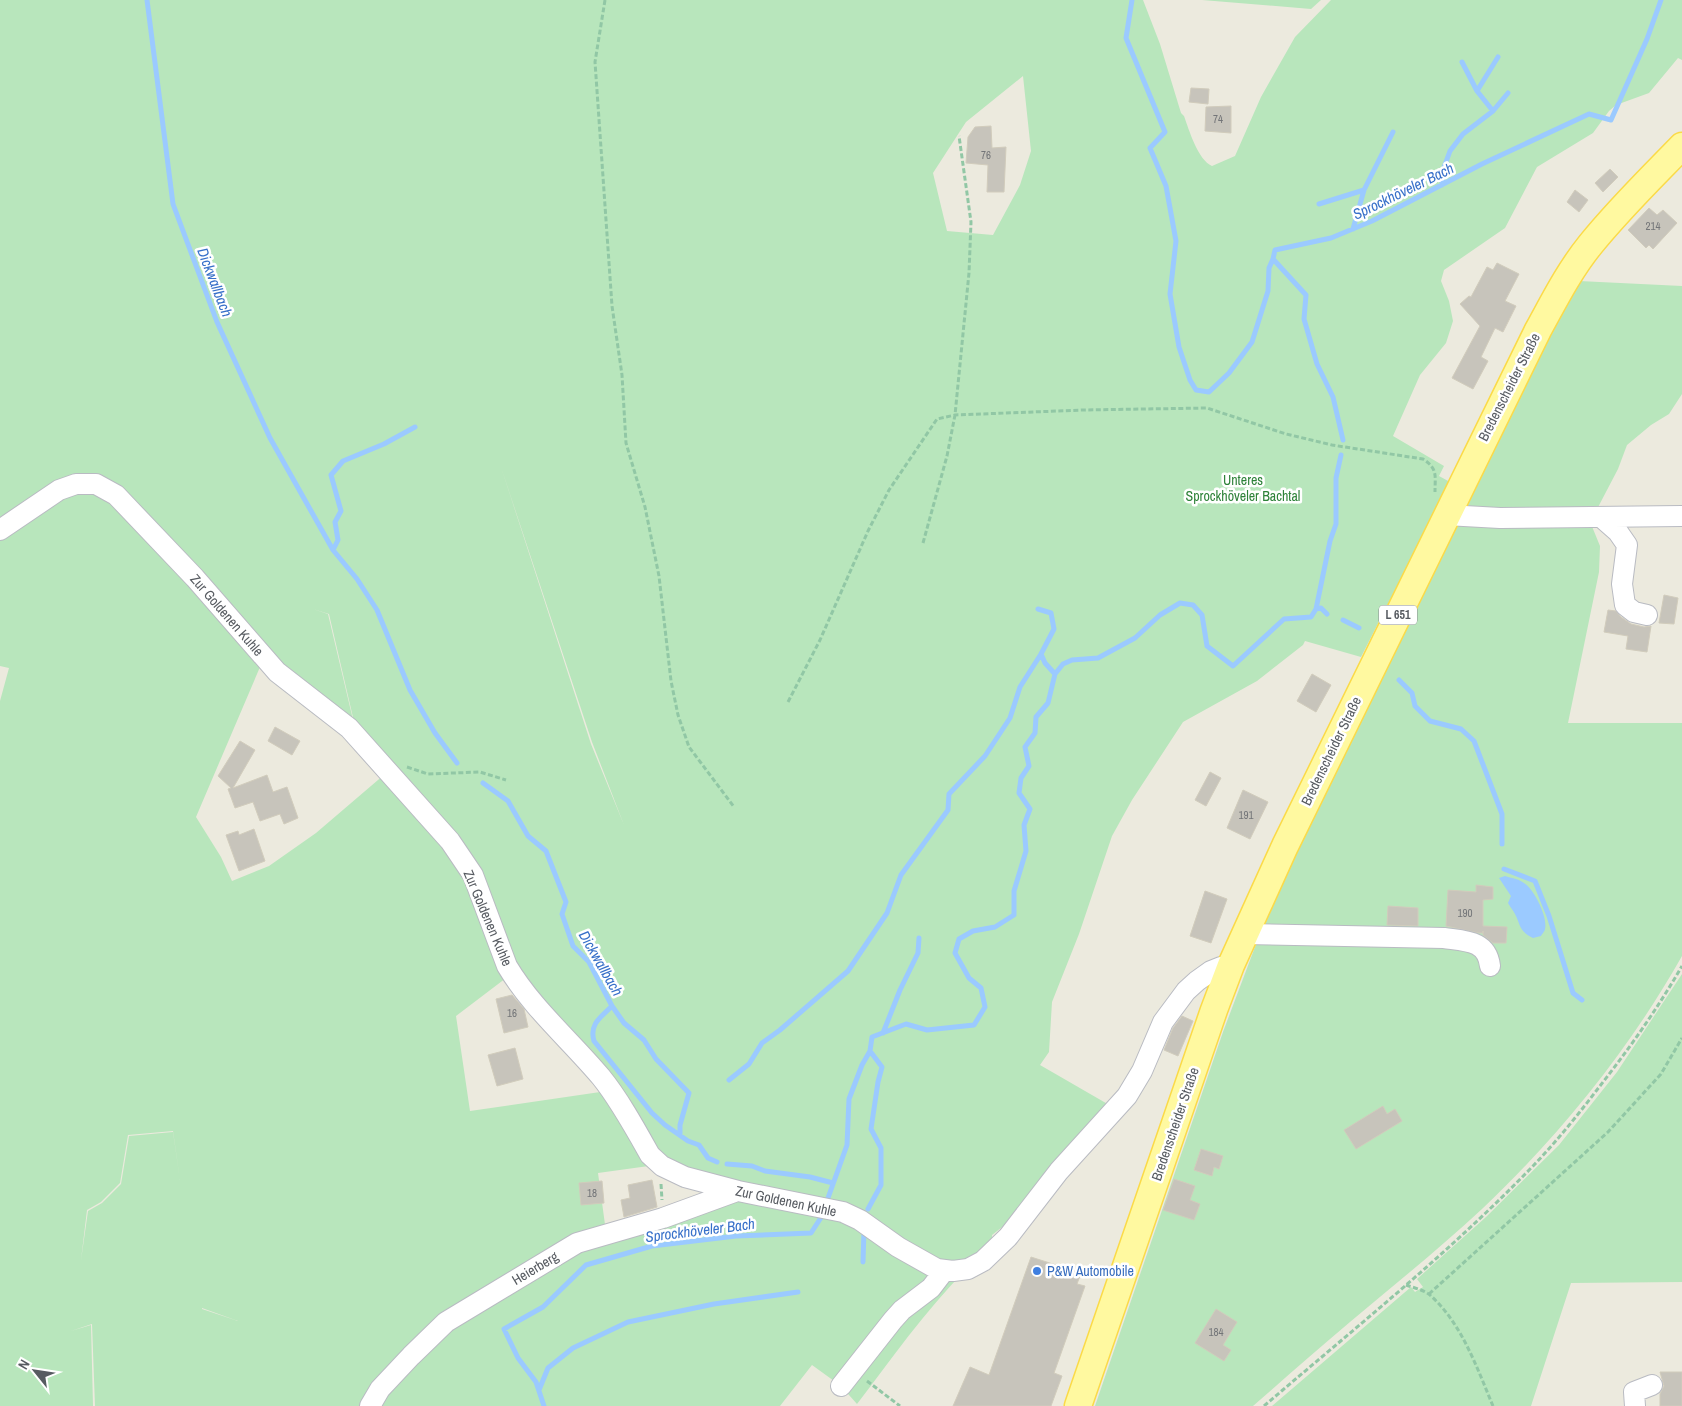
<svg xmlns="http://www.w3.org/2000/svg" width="1682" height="1406" viewBox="0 0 1682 1406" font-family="'Archivo Narrow',sans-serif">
<rect width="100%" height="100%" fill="#eceade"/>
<!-- green -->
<path fill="#b8e6bc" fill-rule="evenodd" d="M 0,0 L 1143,0 L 1160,44 L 1181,113 L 1184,116 C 1189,130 1198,160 1212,166 L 1235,156 L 1261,97 L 1295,37 L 1331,0 L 1682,0 L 1682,60 L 1678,58 L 1649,93 L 1616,105 L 1609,111 L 1593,133 L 1537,167 L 1505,228 L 1444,270 L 1441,281 L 1449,301 L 1453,321 L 1446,343 L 1420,375 L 1393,436 L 1444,466 L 1439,476 L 1450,482 L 1361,657 L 1305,641 L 1303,645 L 1257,681 L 1183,722 L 1132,800 L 1112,836 L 1079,934 L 1052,1002 L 1049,1052 L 1040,1065 L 1111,1106 L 1020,1213 L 992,1235 L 992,1245 C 939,1291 899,1349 857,1404 L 841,1386 L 812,1365 L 780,1406 L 371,1406 L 382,1390 L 411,1358 L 449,1322 L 578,1245 L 640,1223 L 749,1198 L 679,1178 L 656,1165 L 598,1173 L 606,1232 L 575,1243 L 444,1321 L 378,1387 L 370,1406 L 95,1406 L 92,1324 L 71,1331 L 91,1325 L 93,1406 L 0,1406 L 0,701 L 9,668 L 0,666 L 0,535 C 22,520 61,486 88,488 C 95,488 104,492 110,495 L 232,623 L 263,660 L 196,817 L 221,857 L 232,881 L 269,866 L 316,833 L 385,774 L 439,831 L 477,887 L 496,944 L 499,958 L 510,975 L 456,1016 L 470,1111 L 607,1091 L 652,1158 L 630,1116 L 610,1088 L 527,989 L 506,957 L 487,899 L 469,866 L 448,838 L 381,760 L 383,758 L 355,726 L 329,614 L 313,609 L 328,614 L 354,724 L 290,680 L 135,506 L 101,479 L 88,479 L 73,481 L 43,495 L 0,526 ZM 1023,76 L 1031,151 L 1020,185 L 993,235 L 947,231 L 933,173 L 966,122 ZM 501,467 L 592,742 L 624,825 L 591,744 ZM 173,1131 L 180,1180 L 173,1132 L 129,1136 L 121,1184 L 102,1203 L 88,1211 L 81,1260 L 87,1210 L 101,1202 L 120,1183 L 128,1135 ZM 201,1188 L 202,1308 L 238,1321 L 202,1309 Z
M 1202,0 L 1321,0 L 1311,9 Z
M 1579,281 L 1682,286 L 1682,394 L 1669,414 L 1651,425 L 1627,445 L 1618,469 L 1595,513 L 1462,510 L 1507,414 Z
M 1591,524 L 1600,546 L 1599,572 L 1568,723 L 1682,723 L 1682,956 C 1629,1050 1560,1135 1482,1209 C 1439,1249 1394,1285 1350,1322 C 1317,1350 1285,1378 1253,1406 L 1095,1406 L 1223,1032 L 1258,939 L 1295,856 L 1453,525 Z
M 1682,974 L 1682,1282 L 1571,1283 L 1531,1406 L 1272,1406 L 1411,1287 L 1415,1292 L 1423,1287 L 1417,1279 L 1486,1217 L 1559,1145 L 1617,1072 Z"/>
<!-- water -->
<path fill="#9bcaff" d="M 1505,876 C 1511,878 1519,879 1524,883 C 1534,889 1548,917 1545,929 C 1545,931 1542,934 1541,936 L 1533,938 C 1519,931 1521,926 1515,914 C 1513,910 1510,907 1508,903 L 1511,896 L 1499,878 Z"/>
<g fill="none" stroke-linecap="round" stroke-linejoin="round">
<!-- stream -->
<path stroke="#9bcaff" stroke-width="5" d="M 147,0 L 173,204 L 217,322 L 270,438 L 333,550
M 1132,0 L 1126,38 L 1165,132 L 1150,148 L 1166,186 L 1176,241 L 1170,294 L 1179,347 L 1190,380 L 1196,390 L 1209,392 L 1229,373 L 1252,342 L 1268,291 L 1269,268 L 1273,259 L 1275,250 L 1331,238 L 1372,221 L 1482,164 L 1589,114 L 1611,120 L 1647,39 L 1661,0
M 1462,62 L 1477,91 L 1493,111
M 1477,91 L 1498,57
M 1442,185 L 1443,170 L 1450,151 L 1463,134 L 1493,111 L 1508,93
M 1319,204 L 1364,190
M 1353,229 L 1364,190 L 1393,132
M 1273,259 L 1306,295 L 1304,319 L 1317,364 L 1333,397 L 1343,440
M 415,427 L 384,444 L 343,461 L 331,475 L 341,511 L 335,522 L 338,540 L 333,550 L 357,579 L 377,610 L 410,690 L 435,733 L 457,763
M 1316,609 L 1321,608 L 1327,614
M 1343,620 L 1359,628
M 1041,654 L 1045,663 L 1055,674
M 1399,680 L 1412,693 L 1415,706 L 1430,721 L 1461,729 L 1474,741 L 1502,814 L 1502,844
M 483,783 L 508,801 L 528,836 L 546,851 L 566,902 L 562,914 L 573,946 L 589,962 L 612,1006 C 601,1017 589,1024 594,1041 L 652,1113 L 665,1125 L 688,1141 L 699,1145 L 708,1158 L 717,1162
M 1504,869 L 1535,881 L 1549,916 L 1573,993 L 1582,1000
M 612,1006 L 624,1023 L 644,1040 L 656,1059 L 689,1093 L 680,1125 L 680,1135
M 883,1033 L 900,990 L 918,953 L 919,938
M 729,1080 L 749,1064 L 762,1043 L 780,1030 L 848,971 L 887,913 L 901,875 L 948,810 L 949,794 L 985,756 L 1010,718 L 1020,687 L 1041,654 L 1054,629 L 1051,613 L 1038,609
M 727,1164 L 752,1166 L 765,1171 L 810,1177 L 833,1183
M 828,1198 L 847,1145 L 849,1099 L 862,1065 L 870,1051 L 872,1037 L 906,1024 L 927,1030 L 974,1025 L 985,1007 L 981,988 L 969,978 L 955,953 L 959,939 L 973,931 L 995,927 L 1014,915 L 1014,891 L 1026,851 L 1024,825 L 1030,809 L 1019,793 L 1021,778 L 1029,766 L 1025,747 L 1035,733 L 1036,717 L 1048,703 L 1055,674 L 1063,664 L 1072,660 L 1098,658 L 1135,638 L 1160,615 L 1180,603 L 1193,605 L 1202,615 L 1207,646 L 1233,666 L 1284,619 L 1311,617 L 1316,609 L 1330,541 L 1336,524 L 1336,478 L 1341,455
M 868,1209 L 881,1185 L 881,1148 L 871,1129 L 878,1082 L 882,1067 L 870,1051
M 863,1262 L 864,1230
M 539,1390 L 548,1368 L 573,1348 L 628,1322 L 714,1304 L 798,1292
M 544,1406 L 536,1382 L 518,1358 L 504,1329 L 543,1307 L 586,1265 L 652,1246 L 736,1236 L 811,1233 L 822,1216"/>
</g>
<!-- building -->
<path fill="#c7c4bb" stroke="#d1ccbc" d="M 1191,88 L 1209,89 L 1208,104 L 1189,102 Z
M 1231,106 L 1231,133 L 1205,131 L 1206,107 Z
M 991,126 L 992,148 L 1006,147 L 1004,192 L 987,192 L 988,165 L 966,163 L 968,137 L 975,127 Z
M 1610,169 L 1618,177 L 1603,192 L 1595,183 Z
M 1575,190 L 1588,200 L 1579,212 L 1567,202 Z
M 1649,208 L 1657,215 L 1663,210 L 1677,223 L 1653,249 L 1649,245 L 1646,248 L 1628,230 Z
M 1497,263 L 1519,274 L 1505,301 L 1516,306 L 1503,332 L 1495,328 L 1481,357 L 1488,361 L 1473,389 L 1452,378 L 1480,326 L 1460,304 L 1469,296 L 1471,297 L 1487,267 L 1493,270 Z
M 1664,595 L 1678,598 L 1674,624 L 1659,623 Z
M 1608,610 L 1616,611 L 1621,617 L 1631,624 L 1644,627 L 1651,626 L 1647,652 L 1626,649 L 1628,636 L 1604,632 Z
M 1312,674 L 1331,685 L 1316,712 L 1297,701 Z
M 275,727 L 300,741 L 292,755 L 268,741 Z
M 240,741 L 255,750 L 233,788 L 267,775 L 273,792 L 287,787 L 298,818 L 284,824 L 280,814 L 260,821 L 253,802 L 235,808 L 228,789 L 231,788 L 218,776 Z
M 1210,772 L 1221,778 L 1206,806 L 1195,800 Z
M 1243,790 L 1268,802 L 1250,839 L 1227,828 Z
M 254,829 L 265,861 L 239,871 L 226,835 L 238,831 L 239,835 Z
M 1476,885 L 1493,887 L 1493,899 L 1483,900 L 1483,926 L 1507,927 L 1506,943 L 1493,943 L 1483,935 L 1483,931 L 1483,933 L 1479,933 L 1446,926 L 1448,890 L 1476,892 Z
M 1205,891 L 1227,899 L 1211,943 L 1190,936 Z
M 1388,906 L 1418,908 L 1418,926 L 1387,925 Z
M 512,995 L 524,1009 L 528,1027 L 504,1033 L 496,999 Z
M 1182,1016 L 1193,1021 L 1178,1056 L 1164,1050 L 1173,1028 Z
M 515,1048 L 523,1079 L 497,1086 L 488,1055 Z
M 1383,1106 L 1387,1114 L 1395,1109 L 1402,1121 L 1356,1149 L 1344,1130 Z
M 1201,1149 L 1223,1156 L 1219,1169 L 1214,1167 L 1212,1176 L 1194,1170 Z
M 1174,1179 L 1195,1186 L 1190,1200 L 1200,1204 L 1194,1220 L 1163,1210 Z
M 652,1180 L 657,1207 L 624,1217 L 621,1200 L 630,1198 L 628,1185 Z
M 602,1181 L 604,1203 L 581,1205 L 579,1183 Z
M 1031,1257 L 1081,1273 L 1077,1284 L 1085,1286 L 1054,1373 L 1062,1376 L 1051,1406 L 953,1406 L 970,1367 L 989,1375 Z
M 1216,1309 L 1237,1322 L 1223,1345 L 1231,1350 L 1224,1361 L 1195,1343 Z
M 1660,1372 L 1682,1372 L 1682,1406 L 1660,1406 L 1660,1394 L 1664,1386 Z"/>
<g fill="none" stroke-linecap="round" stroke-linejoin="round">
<!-- minor casing -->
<g stroke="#b9bbc2" stroke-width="22">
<path id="minor" d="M 1446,515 L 1500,518 L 1682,516
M 1601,517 L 1618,532 L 1627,545 L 1622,584 L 1625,605 L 1634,612 L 1647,615
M 0,530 L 59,490 L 76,484 L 96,484 L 116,495 L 195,578 L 277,672 L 349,728 L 450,841 L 473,875 L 507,966 C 532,1008 570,1040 601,1077 C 619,1099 636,1130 650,1155 L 662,1166 L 685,1177 L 738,1191 L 843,1212 L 860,1220 L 898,1247 L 937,1269 L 953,1271 L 968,1269 L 983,1261 L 1008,1237 L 1059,1171 L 1127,1096 L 1142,1071 L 1163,1022 L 1186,991 L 1197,981 L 1211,971 L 1221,967 L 1231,965
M 1245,934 L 1444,938 C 1465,941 1487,940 1490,966
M 841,1386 L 893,1320 L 902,1310 L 931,1288 L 944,1271
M 370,1406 L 380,1389 L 411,1356 L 446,1322 L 577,1243 L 663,1218 L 737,1191
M 1635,1406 L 1634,1392 L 1652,1385"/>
</g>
<!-- major casing -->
<g stroke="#fbda48" stroke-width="29">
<path id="major" d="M 1078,1406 L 1214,1010 L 1231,965 L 1285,846 L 1538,330 C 1554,301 1569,271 1590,245 C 1618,210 1651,178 1682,146"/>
</g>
<!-- path -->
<path stroke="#91c7a5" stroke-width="3" stroke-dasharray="5 2.5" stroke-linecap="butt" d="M 605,0 L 595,62 L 612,306 L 622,375 L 626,443 L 645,507 L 659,576 L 671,681 L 678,715 L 689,747 L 734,807
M 923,543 L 947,456 L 955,415 L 969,273 L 971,222 L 959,136
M 788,702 L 820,640 L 868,531 L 889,490 L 937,419 L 955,415 L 1084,410 L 1207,408 L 1286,434 L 1332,445 L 1423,459 C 1438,469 1435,475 1435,492
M 407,767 L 428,774 L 480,772 L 506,780
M 661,1184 L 662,1200
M 1406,1285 C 1414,1288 1425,1290 1431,1296 C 1462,1324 1477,1368 1493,1406
M 1429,1294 L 1608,1132 L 1661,1074 L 1682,1038
M 867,1381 L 900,1406
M 1264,1406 C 1355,1328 1449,1253 1533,1166 C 1558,1140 1581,1111 1603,1082 C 1632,1045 1659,1006 1682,966"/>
<!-- minor -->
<use href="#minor" stroke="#fff" stroke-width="20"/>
<!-- major -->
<use href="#major" stroke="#fff9a0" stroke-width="26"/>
</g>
<!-- markers -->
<circle fill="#3f7fe0" stroke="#fff" stroke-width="2" cx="1037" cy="1271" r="5"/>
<g text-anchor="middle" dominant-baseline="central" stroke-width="5" stroke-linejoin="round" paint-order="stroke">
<!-- number labels -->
<g font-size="11" fill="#737578">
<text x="1218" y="119">74</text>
<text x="986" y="155">76</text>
<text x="1653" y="226">214</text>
<text x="1246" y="815">191</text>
<text x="1465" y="913">190</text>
<text x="512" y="1013">16</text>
<text x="592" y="1193">18</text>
<text x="1216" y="1332">184</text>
</g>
<!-- shield labels -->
<rect fill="#fff" stroke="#898c90" stroke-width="1" x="1379" y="605.5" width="38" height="19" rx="4"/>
<g font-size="12" font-weight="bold" fill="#575b61">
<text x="1398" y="615">L 651</text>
</g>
<!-- street labels -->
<g font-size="14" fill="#575b61" stroke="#fff">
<text transform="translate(1509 387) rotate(-63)">Bredenscheider Straße</text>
<text transform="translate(227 615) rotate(49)">Zur Goldenen Kuhle</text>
<text transform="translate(1331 751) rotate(-64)">Bredenscheider Straße</text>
<text transform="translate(488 918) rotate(67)">Zur Goldenen Kuhle</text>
<text transform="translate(1175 1124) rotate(-71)">Bredenscheider Straße</text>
<text transform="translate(786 1201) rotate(12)">Zur Goldenen Kuhle</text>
<text transform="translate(535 1268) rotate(-31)">Heierberg</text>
</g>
<!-- park labels -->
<g font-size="14" fill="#2e8239" stroke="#fff">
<text x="1243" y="480">Unteres<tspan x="1243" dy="16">Sprockhöveler Bachtal</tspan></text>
</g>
<!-- shop labels -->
<g font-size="14" fill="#366cbe" stroke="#fff" text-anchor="start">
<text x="1047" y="1271">P&amp;W Automobile</text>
</g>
<!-- water labels -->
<g font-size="15" font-style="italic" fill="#3770c9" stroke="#fff">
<text transform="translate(1403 191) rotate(-26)">Sprockhöveler Bach</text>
<text transform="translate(215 282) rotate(69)">Dickwallbach</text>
<text transform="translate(601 963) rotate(60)">Dickwallbach</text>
<text transform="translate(700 1230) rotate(-7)">Sprockhöveler Bach</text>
</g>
</g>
<!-- north arrow -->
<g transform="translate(35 1371) rotate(300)" stroke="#ffffff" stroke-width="4" paint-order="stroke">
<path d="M0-4L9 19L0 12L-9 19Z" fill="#575b61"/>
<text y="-8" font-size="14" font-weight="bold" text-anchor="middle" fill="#575b61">N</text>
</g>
</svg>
